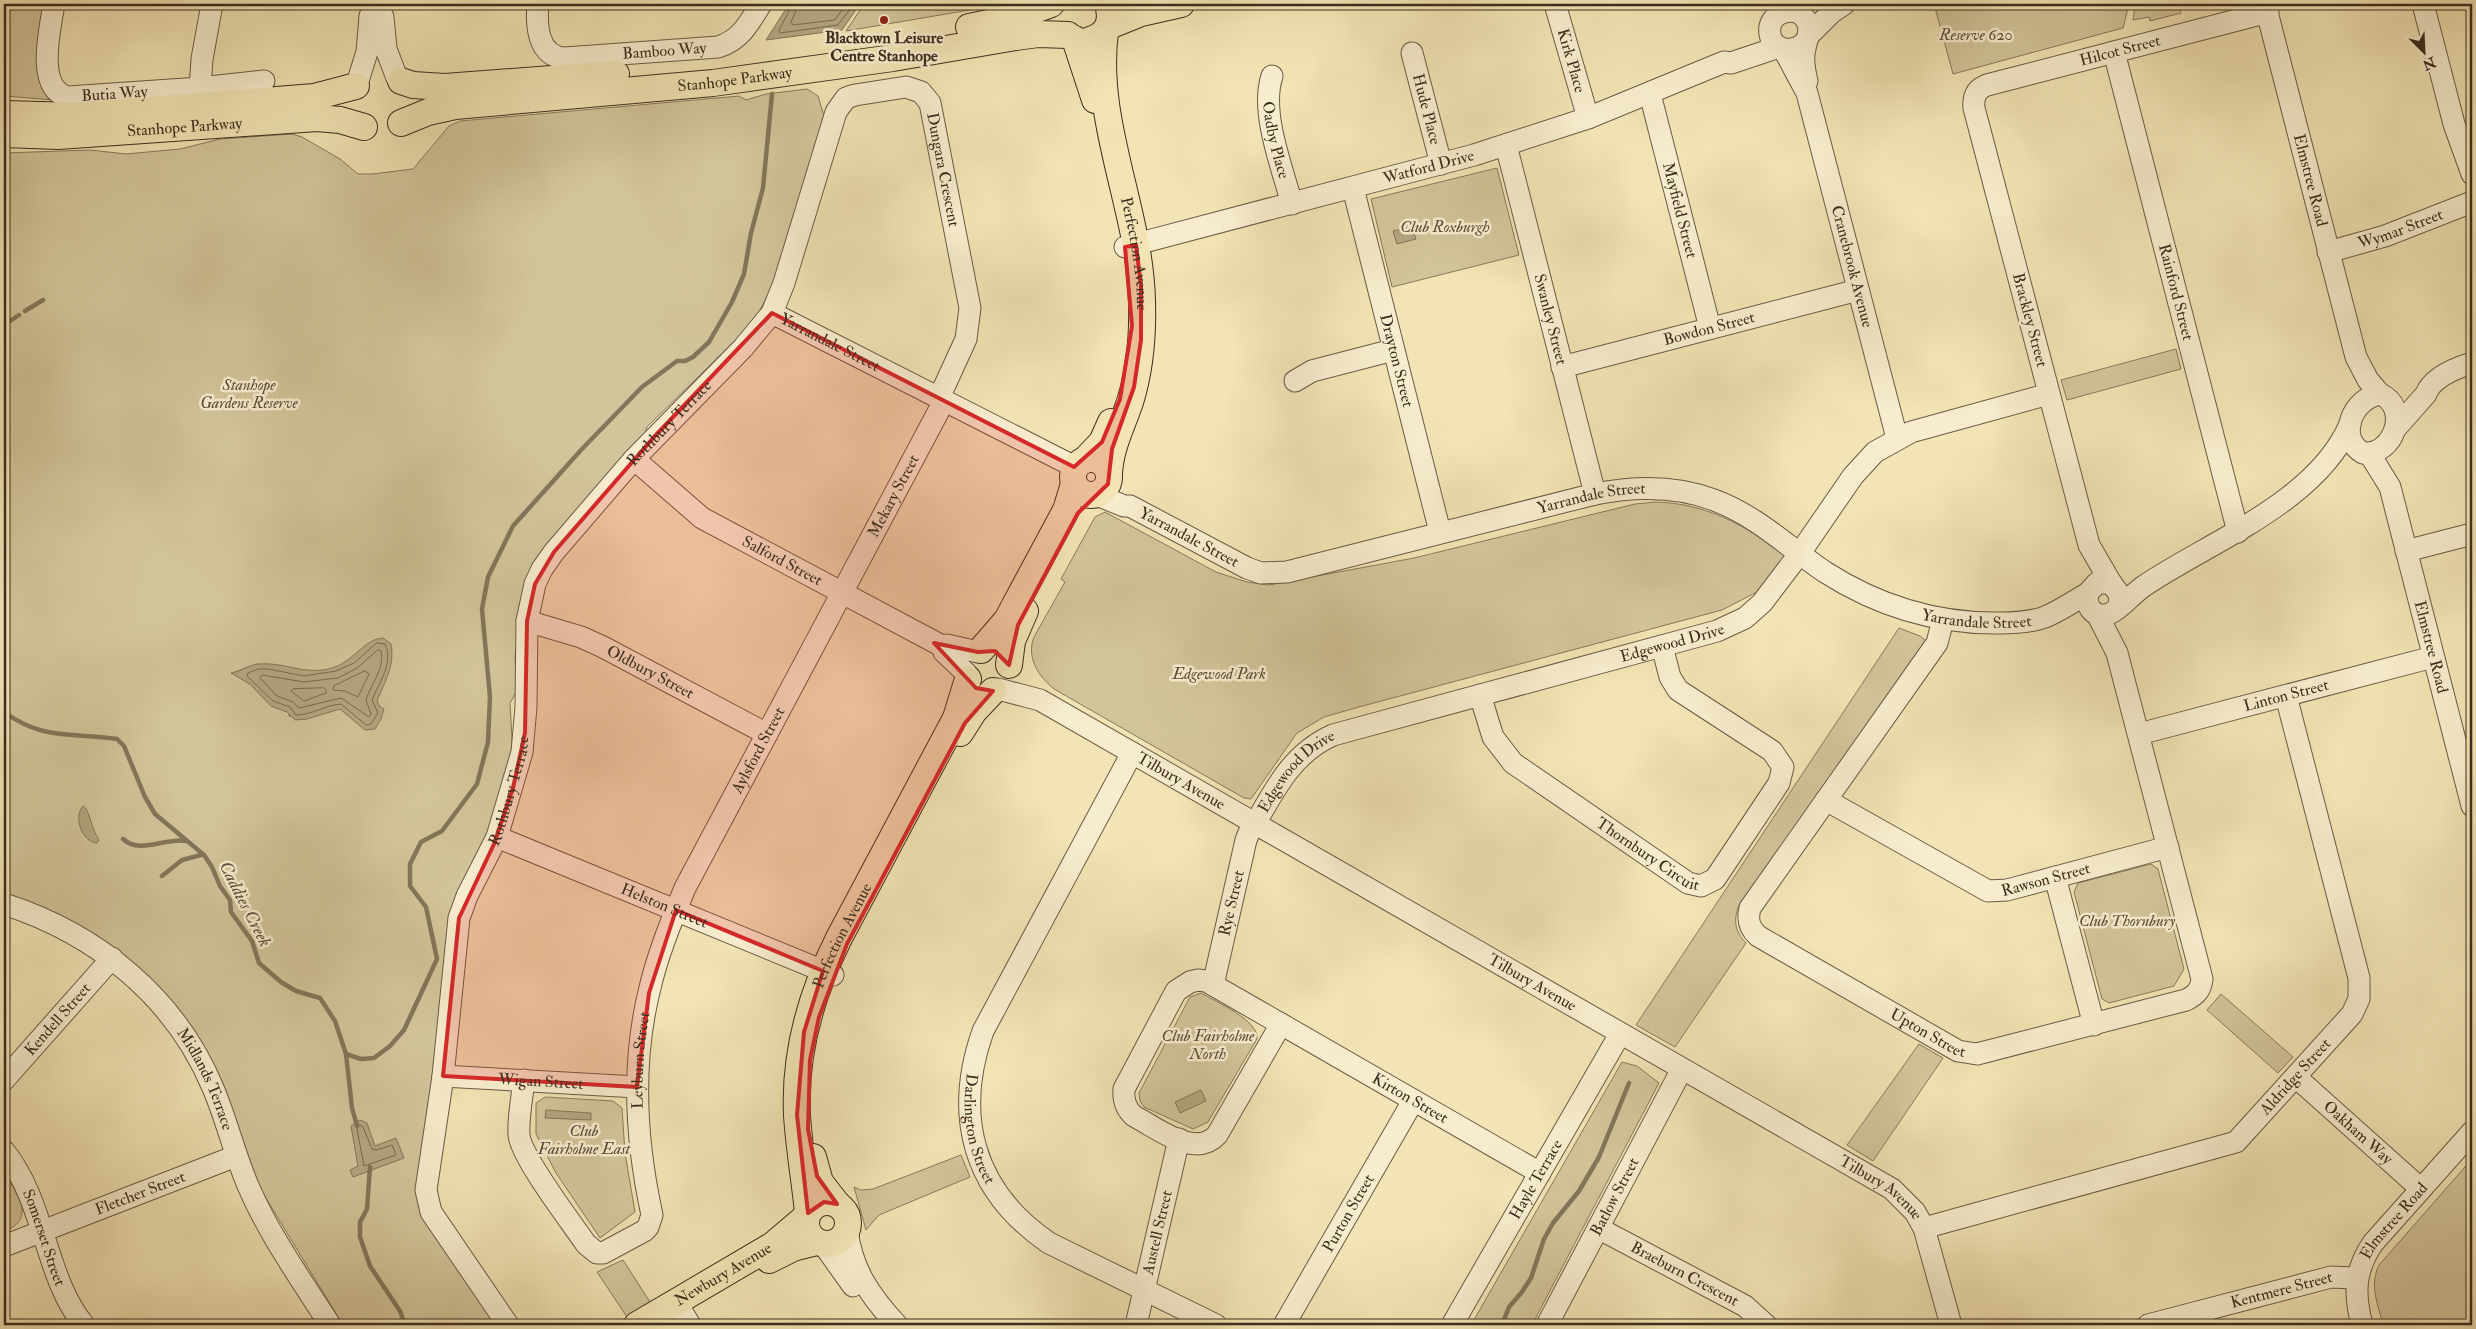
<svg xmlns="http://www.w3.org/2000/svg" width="2476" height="1329" viewBox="0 0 2476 1329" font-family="'IM FELL Double Pica',serif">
<rect width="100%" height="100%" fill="#f2e4b4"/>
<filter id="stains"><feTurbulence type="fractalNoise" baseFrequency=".004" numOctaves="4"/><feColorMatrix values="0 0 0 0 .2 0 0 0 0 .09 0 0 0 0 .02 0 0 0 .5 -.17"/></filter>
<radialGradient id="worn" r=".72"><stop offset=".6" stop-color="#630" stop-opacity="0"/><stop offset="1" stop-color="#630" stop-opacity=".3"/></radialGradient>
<!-- green -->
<path fill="#d3c59b" stroke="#88795d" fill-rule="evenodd" d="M 4,4 L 48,4 L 54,100 L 4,96 Z
M 864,4 L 1005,4 L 846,31 Z
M 1934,4 L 2129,4 L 2123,28 L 1953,74 Z
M 2135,4 L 2192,4 L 2180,7 L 2181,13 L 2150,21 L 2149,17 L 2133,20 Z
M 807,89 L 818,96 L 825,119 C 804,188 790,264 751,325 L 647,427 L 643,439 L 549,541 L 534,563 L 520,615 L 515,657 L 517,691 L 510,703 L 512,738 L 510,769 L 481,852 L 418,1189 L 498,1325 L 343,1325 L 261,1190 L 191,1028 L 159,987 L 105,945 L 102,940 L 43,907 L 4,895 L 4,153 L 90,150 L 126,154 L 180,149 L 220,139 L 292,134 L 302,137 L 340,159 L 358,174 L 372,174 L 413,169 L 449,126 L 460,121 L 739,96 L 746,100 L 766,94 ZM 257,664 L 281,666 L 290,717 L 288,712 L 271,706 L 250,684 L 232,673 Z
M 1497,168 L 1519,255 L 1392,287 L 1371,199 Z
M 2176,349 L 2181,369 L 2067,400 L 2061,380 Z
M 1655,502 C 1705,503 1745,525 1784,554 L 1784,558 L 1759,591 L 1722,610 L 1359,707 L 1324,717 L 1297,733 L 1251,799 L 1244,798 L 1054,689 C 1038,676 1026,657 1034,637 L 1065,582 L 1061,579 L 1095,517 L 1105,512 L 1216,572 L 1247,582 L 1269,585 L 1414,558 L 1635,504 Z
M 1899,628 L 1920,636 L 1926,641 L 1739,905 C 1733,920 1735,932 1746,943 L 1675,1047 L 1636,1025 Z
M 2151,864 L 2158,869 L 2184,969 L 2174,986 L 2109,1003 L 2102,999 L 2074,892 L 2078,883 Z
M 1201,993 C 1216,1002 1259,1020 1257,1039 L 1208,1122 L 1193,1129 L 1144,1107 L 1140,1101 L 1139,1093 L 1190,997 Z
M 2221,994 L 2293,1057 L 2278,1073 L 2207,1010 Z
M 1919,1044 L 1943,1058 L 1873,1161 L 1847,1145 Z
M 1622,1062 L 1637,1066 L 1659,1083 L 1532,1325 L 1471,1325 Z
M 545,1097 L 613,1101 L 622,1108 L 625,1153 L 635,1212 L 600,1238 L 556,1173 L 536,1134 L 536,1103 Z
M 961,1155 L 970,1177 L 879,1215 L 866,1230 L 854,1187 L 861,1190 L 873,1189 Z
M 2472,1159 L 2472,1325 L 2383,1325 C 2378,1304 2369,1286 2379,1265 Z
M 4,1172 C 17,1195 37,1218 4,1232 Z
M 623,1260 L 650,1302 L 627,1317 L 597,1272 Z"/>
<!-- water -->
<path fill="#b4a681" stroke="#84765a" d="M 789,4 L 860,4 L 842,30 L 766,40 Z
M 1412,227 L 1416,239 L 1397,244 L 1393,231 Z
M 383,638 L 391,644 C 395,666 385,681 377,701 L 380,707 L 384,709 L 381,719 L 375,729 L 365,730 L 340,709 L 307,719 L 295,720 L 287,712 L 271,706 L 250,684 L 231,673 C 241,672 249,664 260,664 C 287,662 307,677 335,667 C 354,660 365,639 383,638 Z
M 83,806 C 90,810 91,829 99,840 L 97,843 C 82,842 73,817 83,806 Z
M 1201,1090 L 1206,1101 L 1180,1113 L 1175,1102 Z
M 546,1110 L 591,1113 L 591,1120 L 545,1118 Z
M 360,1120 L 367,1123 L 375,1146 L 396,1138 L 404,1158 L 353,1177 L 350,1170 L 358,1166 L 351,1126 Z"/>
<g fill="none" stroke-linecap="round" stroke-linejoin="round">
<!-- shore -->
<path stroke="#786a50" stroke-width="1" d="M 793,4 L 779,30 L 780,33 L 838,25 L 854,4
M 799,4 L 791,22 L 793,25 L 835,20 L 846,4
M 377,643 L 385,644 C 394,663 379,682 372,700 L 378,713 L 371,724 L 366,725 L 341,704 C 325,705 312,715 296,715 L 290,707 L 273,701 L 247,676 L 248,673 L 258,669 L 268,669 L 304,676 L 336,671 L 354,663 Z
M 378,650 L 381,651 C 385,668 371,684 366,700 L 371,714 L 369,717 L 341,698 L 299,708 L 293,702 L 277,696 L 260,678 L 262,675 L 304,682 L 338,678 L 357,668 Z
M 365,671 L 369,674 L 358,697 L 345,691 L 333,690 L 334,686 Z
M 324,688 L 326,690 L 326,693 L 304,701 L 291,691 L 293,689 Z
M 360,1125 L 363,1127 L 372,1149 L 377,1150 L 392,1145 L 396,1155 L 364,1166 L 357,1129 Z"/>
<!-- stream -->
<path stroke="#84765a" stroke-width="4.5" d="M 25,311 L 43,300
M 4,325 L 19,315
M 4,712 C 44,741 72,732 117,739 L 124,746 L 145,797 L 155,814 L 204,855 L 212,867 L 220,886 L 230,900 L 231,912 L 252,941 L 259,963 L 281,982 L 296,991 L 320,998 L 335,1021 L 346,1054 L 352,1108 L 357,1126
M 123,839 C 140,855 166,837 186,841
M 162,876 L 182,860 L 201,855
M 346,1054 L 361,1059 L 374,1058 L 390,1046 L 404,1030 L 437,959 L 426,907 L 410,886 L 410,864 L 421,842 L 442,831 L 477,784 L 488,742 L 490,697 L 482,609 L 488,577 L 513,526 L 581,450 L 642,387 L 677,361 L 685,361 L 693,357 L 709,342 L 732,302 L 744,274 L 751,233 L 763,188 L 772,94
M 370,1167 L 367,1209 L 360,1222 L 360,1237 L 370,1266 L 400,1311 L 405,1325
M 1502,1325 L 1509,1307 L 1522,1292 L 1531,1278 L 1544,1239 L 1553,1223 L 1579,1191 L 1599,1157 L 1629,1083"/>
<!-- minor casing -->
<g stroke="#6a5b44" stroke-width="23">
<g id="minor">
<path id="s1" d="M 54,4 C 50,29 35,89 68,97 L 200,88 L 264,81"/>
<path id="s2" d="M 538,4 C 536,26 538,57 565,58 L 718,47 C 741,40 749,23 761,4"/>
<path id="s3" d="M 1555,4 L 1588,118"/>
<path id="s4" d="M 2265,4 L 2356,357 L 2368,380 L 2380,394"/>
<path d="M 2423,4 L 2454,124 L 2472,174"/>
<path d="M 378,7 L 383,17 L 386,49 L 397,78"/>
<path d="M 1808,36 L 1831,13 L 1844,4"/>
<path d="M 1806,41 C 1795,53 1773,53 1770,34 C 1766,11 1800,2 1808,24 C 1811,33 1805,44 1804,54 C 1803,63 1805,73 1807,81"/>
<path id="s5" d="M 1784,50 L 1807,93 L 1897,438"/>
<path id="s6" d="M 2114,52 L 2238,532"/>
<path id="s7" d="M 1412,53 L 1441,164"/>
<path id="s8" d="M 1272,76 C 1260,112 1282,167 1292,204"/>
<path d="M 357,84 L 367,52 L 370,16 L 379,4"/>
<path d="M 200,88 L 202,59 L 212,4"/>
<path id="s9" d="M 1650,94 L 1710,328"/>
<path id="s10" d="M 1506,145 L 1595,494"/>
<path id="s11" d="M 1353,188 L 1440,532"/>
<path id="s12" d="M 1125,247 L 1474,155 L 1588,118 L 1724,62 L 1731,63 L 1779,47"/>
<path id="s13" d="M 2328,252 L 2385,236 L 2472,202"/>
<path id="s14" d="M 772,313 L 1075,467"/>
<path id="s15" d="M 1562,367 L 1858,290"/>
<path d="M 1295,381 L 1312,371 L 1393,350"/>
<path d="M 2380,394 C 2411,407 2394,456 2363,453 C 2336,437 2353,398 2380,394 Z"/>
<path d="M 2396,428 L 2426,394 C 2432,377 2456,368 2472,363"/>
<path id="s16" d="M 2369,453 L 2390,487 L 2472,806"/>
<path id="s17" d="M 634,459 L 702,518 L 942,646 L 947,645 L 978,652"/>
<path id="s18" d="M 1097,495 L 1124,506 L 1130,506 L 1247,568 L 1261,573 L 1287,572 L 1595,494 C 1635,486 1675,485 1714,500 C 1757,516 1788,547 1825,572 C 1878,606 1936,624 2000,623 C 2014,623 2032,622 2045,617 C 2060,611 2074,601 2088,593"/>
<path d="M 2406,551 L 2472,534"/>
<path id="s19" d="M 2111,583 L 2089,545 L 1974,108 C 1973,97 1976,89 1987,85 L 2268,12"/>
<path d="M 2119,606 L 2120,595 L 2111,583 L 2097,583 L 2088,593 C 2085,604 2092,617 2105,615 C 2116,614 2133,593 2144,586 C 2209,542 2317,502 2350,424"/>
<path id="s20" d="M 1943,620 L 1937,643 L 1750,908 C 1747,920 1749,928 1758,936 L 1958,1051 L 1977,1054 L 2186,1000 C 2196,995 2201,990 2202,979 L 2117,653 L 2097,614"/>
<path id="s21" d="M 527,621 L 581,637 L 603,647 L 767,734"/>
<path d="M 942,646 L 944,652 L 967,674"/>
<path id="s22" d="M 998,689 L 1040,700 L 1892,1189 L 1915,1212 L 1924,1228 L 1951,1325"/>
<path id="s23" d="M 1480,695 L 1493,737 L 1513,763 L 1688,883 L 1701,886 L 1715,879 L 1779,783 L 1783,767 L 1772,751 L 1678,690 L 1670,677 L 1662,646"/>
<path id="s24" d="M 2139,734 L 2433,657"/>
<path id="s25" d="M 1132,753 L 983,1031 C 953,1116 973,1191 1049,1243 L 1216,1325"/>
<path id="s26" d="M 1826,800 L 1988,891 L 2007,890 L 2168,847"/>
<path id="s27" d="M 1255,824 C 1276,787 1293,753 1333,735 L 1717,631 L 1745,618 L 1762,603 L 1800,553 L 1853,476 L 1875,452 L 1911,432 L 2049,394"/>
<path id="s28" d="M 497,837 L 833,975"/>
<path d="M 2055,877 L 2094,1025"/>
<path id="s29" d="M 4,904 C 97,934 175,997 213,1088 C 227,1121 235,1156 249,1188 C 270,1236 302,1281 330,1325"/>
<path d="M 1198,980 L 1206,981 L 1281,1024 L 1217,1135 C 1195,1159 1157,1128 1134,1116 C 1126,1109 1123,1101 1124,1089 L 1176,991 L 1190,982 Z"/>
<path id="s30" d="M 1213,985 L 1246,840 L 1253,823"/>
<path id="s31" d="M 1281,1024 L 1540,1173"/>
<path id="s32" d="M 443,1076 L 637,1087"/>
<path id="s33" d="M 2297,1078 L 2421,1189"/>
<path id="s34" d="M 4,1080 L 112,958"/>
<path id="s35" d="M 524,1080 C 522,1098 518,1117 519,1135 C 521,1157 571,1222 586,1244 L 597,1253 L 603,1253 L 644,1231 L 648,1227 L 652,1215 C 636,1142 631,1066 649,992 C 657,956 671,922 685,888 L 944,401"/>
<path id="s36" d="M 4,1151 C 45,1201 45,1278 84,1325"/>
<path id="s37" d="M 1598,1228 L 1745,1306 L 1766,1325"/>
<path id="s38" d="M 1924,1228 L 2236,1142 L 2352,1014 L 2359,999 L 2359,978 L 2286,696"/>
<path d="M 847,1230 C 852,1270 870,1296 897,1325"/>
<path d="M 823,1244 L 853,1286"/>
<path id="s39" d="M 4,1246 L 236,1156"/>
<path d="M 676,1302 L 690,1325"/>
<path id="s40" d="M 508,1325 L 431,1212 L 426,1190 L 443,1076 L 459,918 L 467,896 L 497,837 L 522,752 L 526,707 L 527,621 L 535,584 L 542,569 L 554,552 L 634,459 L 743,348 L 772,313 L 784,283 L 836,112 L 846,98 L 855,95 L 906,87 L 921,92 L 930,103 L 970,308 L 966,339 L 939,398"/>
<path id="s41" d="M 1136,1325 L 1179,1139"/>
<path id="s42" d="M 1284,1325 L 1413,1101"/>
<path id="s43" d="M 1452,1325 L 1620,1034"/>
<path id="s44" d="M 1547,1325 L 1682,1069"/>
<path id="s45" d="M 2148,1325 L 2331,1277 L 2356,1278"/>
<path id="s46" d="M 2362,1325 C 2354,1294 2354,1271 2373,1243 L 2472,1132"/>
</g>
</g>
<!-- major casing -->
<g stroke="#3c2d1f" stroke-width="28">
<g id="major">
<path d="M 1109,26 L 1141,13 L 1181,4"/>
<path d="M 969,27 L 1013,18 L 1051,4"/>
<path id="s47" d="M 1105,32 C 1093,123 1140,210 1142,301 C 1143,334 1140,370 1130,402 C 1122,426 1110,448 1109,474"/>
<path d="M 1075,39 L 1095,100"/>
<path d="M 1090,40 C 1108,34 1113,22 1108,4"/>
<path d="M 401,81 L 413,85 L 445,87 L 616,74"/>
<path d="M 4,114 L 76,116 L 314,97 L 356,86"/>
<path id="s48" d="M 401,123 L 428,112 L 455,106 L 713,83 L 893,58 L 1016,37 L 1038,34 L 1068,35"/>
<path id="s49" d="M 4,134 L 58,136 L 317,118 L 340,120 L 364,127"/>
<circle cx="1091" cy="477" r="18"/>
<path d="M 1085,460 L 1102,442 L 1111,422"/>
<path d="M 981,650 L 1007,620 L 1066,510 L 1074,484"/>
<path d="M 1009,665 L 1012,641 L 1025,611"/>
<path d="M 960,733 L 974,711 L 993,691"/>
<path d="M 813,1157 L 820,1182 L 837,1204"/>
<circle cx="827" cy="1223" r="21"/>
<path id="s50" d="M 808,1213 C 805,1181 799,1148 797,1115 C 794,1052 811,994 839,938 L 956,718 L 968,679"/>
<path d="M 769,1260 L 793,1248 L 817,1242"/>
<path id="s51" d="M 637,1325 L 773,1245 L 806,1217"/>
</g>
</g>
<!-- minor -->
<use href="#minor" stroke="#f7edce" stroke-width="21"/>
<!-- major -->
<use href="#major" stroke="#f2e4b4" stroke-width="26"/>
</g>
<!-- marked area -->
<path fill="#d62828" fill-opacity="0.2" stroke="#d62828" stroke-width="4" stroke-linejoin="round" d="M 1136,245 L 1141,286 L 1141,340 L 1134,387 L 1112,449 L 1108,484 L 1078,513 L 1018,625 L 1009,665 L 995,651 L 978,652 L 934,643 L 976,688 L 993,691 L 965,723 L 847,944 L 819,1017 L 810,1060 L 808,1129 L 817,1176 L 837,1204 L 824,1202 L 808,1213 L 797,1115 L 804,1032 L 823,971 L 676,910 L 649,993 L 637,1087 L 443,1076 L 459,918 L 494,844 L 513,788 L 525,733 L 527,621 L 535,584 L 554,552 L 654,437 L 772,313 L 1074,467 L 1102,442 L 1120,399 L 1132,326 L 1125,247 Z"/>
<!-- markers -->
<circle fill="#8f2418" stroke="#f7edce" stroke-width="2" cx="884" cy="20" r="5"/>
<g text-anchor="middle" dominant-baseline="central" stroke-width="5" stroke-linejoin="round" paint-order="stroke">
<!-- park labels -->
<g font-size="16" font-style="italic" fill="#5a4b38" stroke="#f7edce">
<text x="1976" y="35">Reserve 620</text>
<text x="1445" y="227">Club Roxburgh</text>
<text x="249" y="385">Stanhope<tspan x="249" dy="18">Gardens Reserve</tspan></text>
<text x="1219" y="674">Edgewood Park</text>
<text x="2127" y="921">Club Thornbury</text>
<text x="1208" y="1036">Club Fairholme<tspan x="1208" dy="18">North</tspan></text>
<text x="584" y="1131">Club<tspan x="584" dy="18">Fairholme East</tspan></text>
</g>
<!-- poi labels -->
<g font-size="16" font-weight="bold" fill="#3c2d1f" stroke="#f7edce">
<text x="884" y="38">Blacktown Leisure<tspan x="884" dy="18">Centre Stanhope</tspan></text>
</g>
<!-- street labels -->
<g font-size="16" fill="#3c2d1f" stroke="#f7edce">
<text stroke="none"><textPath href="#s19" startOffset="662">Hilcot Street</textPath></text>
<text stroke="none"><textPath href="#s2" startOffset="168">Bamboo Way</textPath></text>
<text stroke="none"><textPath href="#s3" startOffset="59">Kirk Place</textPath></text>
<text stroke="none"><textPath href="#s48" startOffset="338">Stanhope Parkway</textPath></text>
<text stroke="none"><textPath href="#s1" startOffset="149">Butia Way</textPath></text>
<text stroke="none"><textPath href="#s7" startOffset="58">Hude Place</textPath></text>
<text stroke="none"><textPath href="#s49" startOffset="181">Stanhope Parkway</textPath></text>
<text stroke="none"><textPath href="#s8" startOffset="65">Oadby Place</textPath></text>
<text stroke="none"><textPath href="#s12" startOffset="314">Watford Drive</textPath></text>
<text stroke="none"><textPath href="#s40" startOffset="1529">Dungara Crescent</textPath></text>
<text stroke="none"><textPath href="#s4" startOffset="182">Elmstree Road</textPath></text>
<text stroke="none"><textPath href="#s9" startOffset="120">Mayfield Street</textPath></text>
<text stroke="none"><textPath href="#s13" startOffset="76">Wymar Street</textPath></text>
<text stroke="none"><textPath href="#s47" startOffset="225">Perfection Avenue</textPath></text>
<text stroke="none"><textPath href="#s5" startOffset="228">Cranebrook Avenue</textPath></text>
<text stroke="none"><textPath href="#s6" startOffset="248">Rainford Street</textPath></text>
<text stroke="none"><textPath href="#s10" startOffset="180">Swanley Street</textPath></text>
<text transform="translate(2030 320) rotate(75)">Brackley Street</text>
<text stroke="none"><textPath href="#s15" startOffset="152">Bowdon Street</textPath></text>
<text stroke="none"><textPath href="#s14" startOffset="65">Yarrandale Street</textPath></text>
<text stroke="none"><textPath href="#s11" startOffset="178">Drayton Street</textPath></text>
<text stroke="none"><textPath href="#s40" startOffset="991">Rothbury Terrace</textPath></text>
<text stroke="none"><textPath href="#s35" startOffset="1048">Mekary Street</textPath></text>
<text stroke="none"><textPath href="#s18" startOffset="522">Yarrandale Street</textPath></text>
<text stroke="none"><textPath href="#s18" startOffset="102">Yarrandale Street</textPath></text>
<text stroke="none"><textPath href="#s17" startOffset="181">Salford Street</textPath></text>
<text stroke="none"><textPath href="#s18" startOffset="941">Yarrandale Street</textPath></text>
<text stroke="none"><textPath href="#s27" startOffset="472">Edgewood Drive</textPath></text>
<text stroke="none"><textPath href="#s16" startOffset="205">Elmstree Road</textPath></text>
<text stroke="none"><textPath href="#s21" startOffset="134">Oldbury Street</textPath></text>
<text stroke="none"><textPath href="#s24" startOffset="152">Linton Street</textPath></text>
<text stroke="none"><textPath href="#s35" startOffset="760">Aylsford Street</textPath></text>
<text stroke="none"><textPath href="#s27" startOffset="68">Edgewood Drive</textPath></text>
<text stroke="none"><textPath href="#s22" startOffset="206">Tilbury Avenue</textPath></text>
<text stroke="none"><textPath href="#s40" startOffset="571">Rothbury Terrace</textPath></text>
<text stroke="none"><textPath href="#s23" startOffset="240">Thornbury Circuit</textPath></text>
<text stroke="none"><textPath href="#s26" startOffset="245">Rawson Street</textPath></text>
<text stroke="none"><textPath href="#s30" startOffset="84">Rye Street</textPath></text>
<text stroke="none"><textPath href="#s28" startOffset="181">Helston Street</textPath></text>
<text stroke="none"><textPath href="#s50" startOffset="286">Perfection Avenue</textPath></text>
<text stroke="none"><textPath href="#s22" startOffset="611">Tilbury Avenue</textPath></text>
<text stroke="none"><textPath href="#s34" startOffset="81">Kendell Street</textPath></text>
<text stroke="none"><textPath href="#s20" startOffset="575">Upton Street</textPath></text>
<text stroke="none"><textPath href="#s35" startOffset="425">Leyburn Street</textPath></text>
<text stroke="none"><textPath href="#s38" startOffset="412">Aldridge Street</textPath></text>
<text stroke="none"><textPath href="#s29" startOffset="276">Midlands Terrace</textPath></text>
<text stroke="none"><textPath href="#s32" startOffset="98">Wigan Street</textPath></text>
<text stroke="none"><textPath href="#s31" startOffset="149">Kirton Street</textPath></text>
<text stroke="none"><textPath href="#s25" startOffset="416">Darlington Street</textPath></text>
<text stroke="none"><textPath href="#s33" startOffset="82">Oakham Way</textPath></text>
<text stroke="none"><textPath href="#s43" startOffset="168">Hayle Terrace</textPath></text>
<text stroke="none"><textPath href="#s22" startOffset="1016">Tilbury Avenue</textPath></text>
<text stroke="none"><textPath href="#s39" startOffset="146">Fletcher Street</textPath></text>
<text stroke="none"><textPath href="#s44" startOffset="145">Batlow Street</textPath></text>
<text stroke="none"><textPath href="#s42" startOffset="129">Purton Street</textPath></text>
<text stroke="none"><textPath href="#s46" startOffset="116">Elmstree Road</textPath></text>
<text stroke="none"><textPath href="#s41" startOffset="95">Austell Street</textPath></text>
<text stroke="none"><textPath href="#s36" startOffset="96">Somerset Street</textPath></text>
<text stroke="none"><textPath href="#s51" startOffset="100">Newbury Avenue</textPath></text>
<text stroke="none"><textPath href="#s37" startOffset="98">Braeburn Crescent</textPath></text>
<text stroke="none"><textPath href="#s45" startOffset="138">Kentmere Street</textPath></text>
</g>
<!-- water labels -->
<g font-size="18" font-style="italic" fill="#60513c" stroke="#f7edce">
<text transform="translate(245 904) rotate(63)">Caddies Creek</text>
</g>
</g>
<!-- margin -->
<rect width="2476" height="1329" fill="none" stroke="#f2e4b4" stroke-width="20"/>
<rect x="5" y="5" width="2466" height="1319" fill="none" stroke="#3c2d1f" stroke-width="2.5"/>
<rect x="10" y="10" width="2456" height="1309" fill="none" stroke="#3c2d1f"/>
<!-- north arrow -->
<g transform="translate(2424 52) rotate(156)" stroke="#f7edce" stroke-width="4" paint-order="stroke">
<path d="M0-4L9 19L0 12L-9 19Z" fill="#3c2d1f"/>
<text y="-8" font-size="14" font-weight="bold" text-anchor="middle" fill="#3c2d1f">N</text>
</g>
<rect width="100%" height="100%" filter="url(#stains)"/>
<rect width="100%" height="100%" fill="url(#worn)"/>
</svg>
